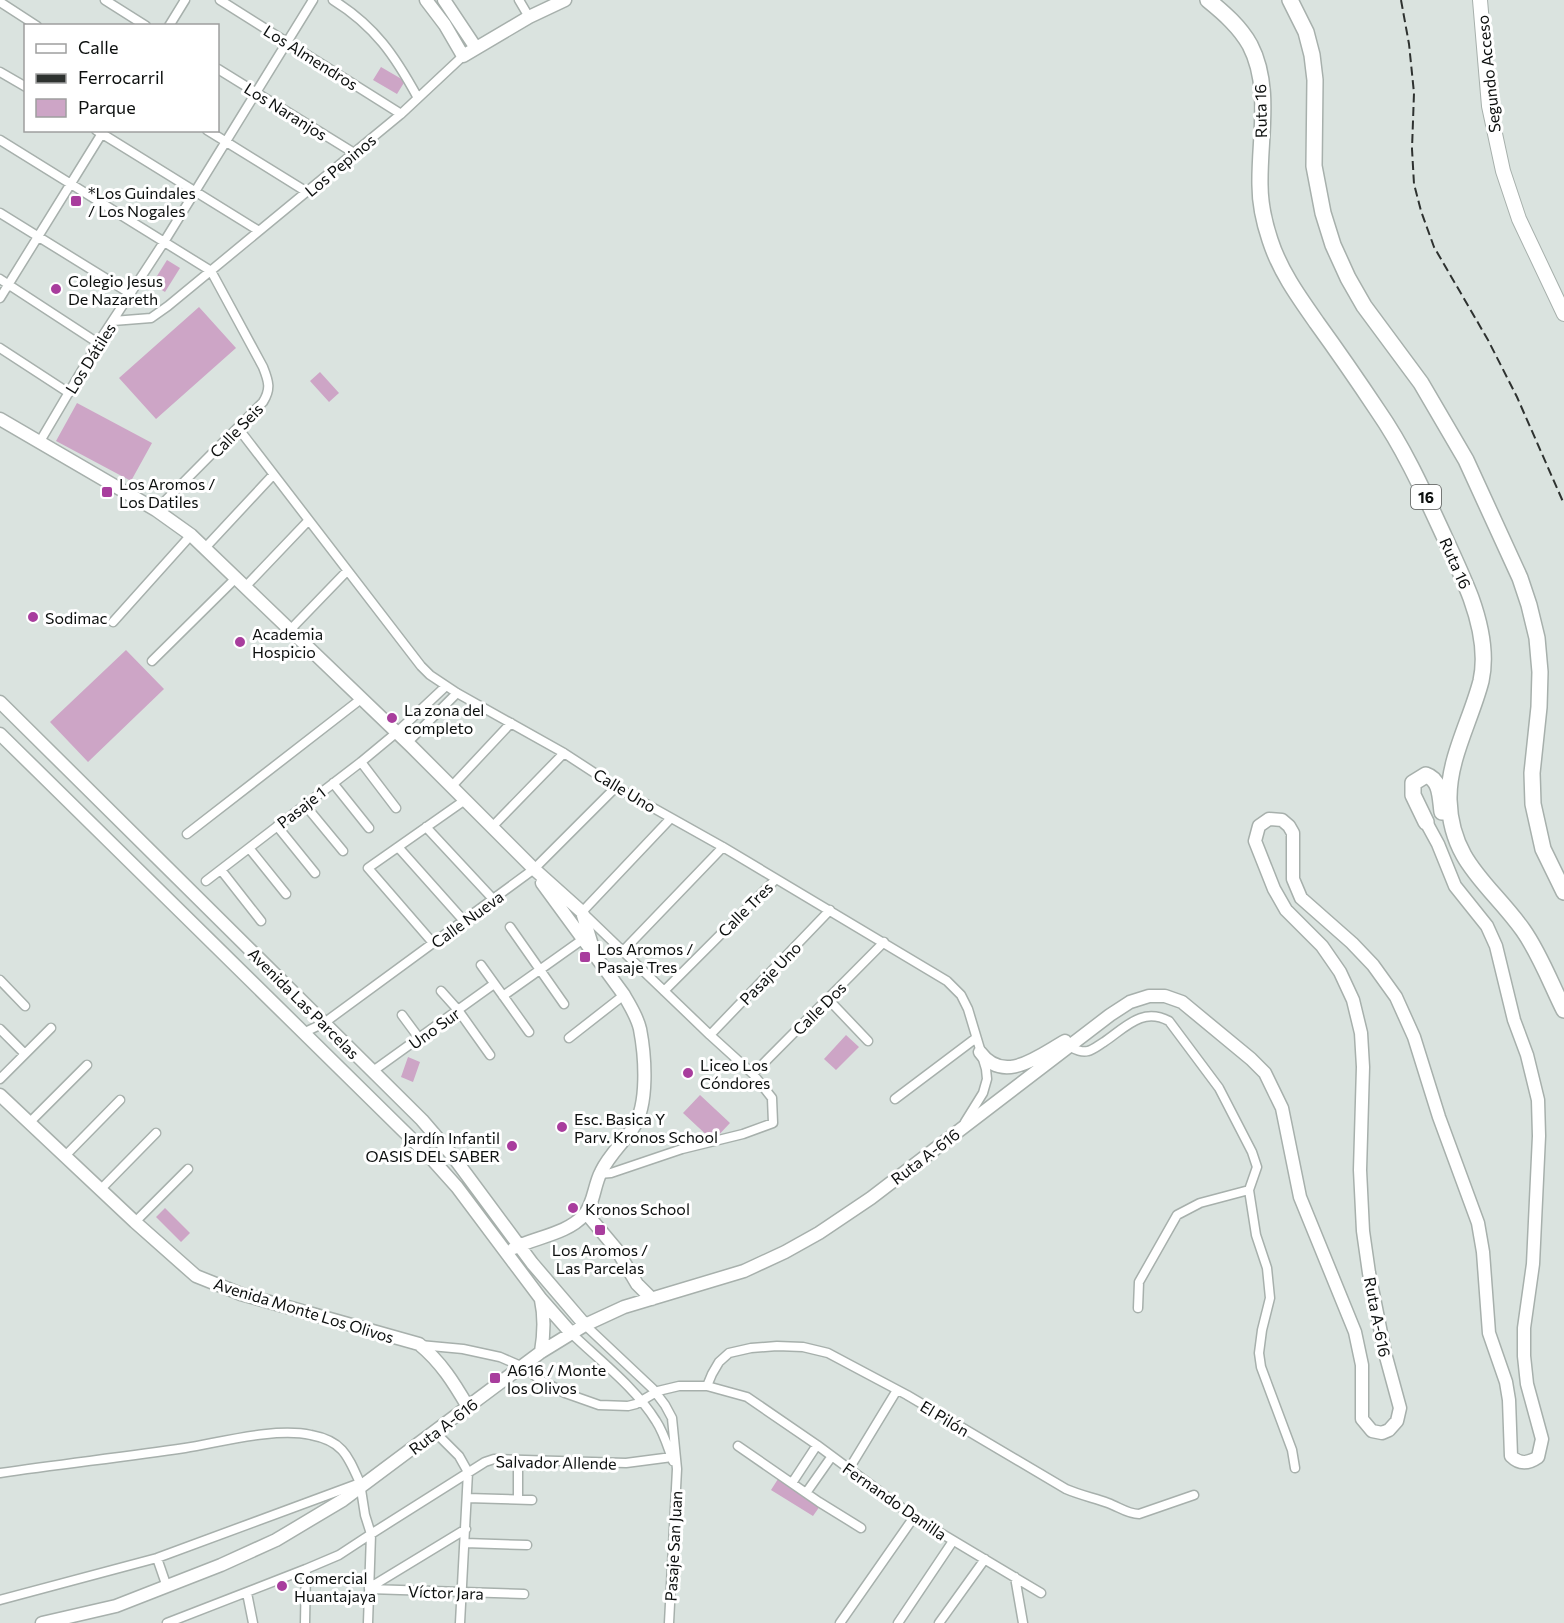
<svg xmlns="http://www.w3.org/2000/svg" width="1564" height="1623" viewBox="0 0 1564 1623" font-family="Commissioner,sans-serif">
<rect width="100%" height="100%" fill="#dae3df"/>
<!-- green -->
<path fill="#cda5c6" d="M 381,67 L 405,81 L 397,94 L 373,80 Z
M 167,260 L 180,268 L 165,292 L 152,284 Z
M 199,307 L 236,348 L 156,419 L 119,378 Z
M 320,372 L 339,393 L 329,402 L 310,381 Z
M 77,403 L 152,443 L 131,481 L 56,441 Z
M 126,650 L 164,689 L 88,762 L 50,722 Z
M 846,1035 L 859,1047 L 836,1070 L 824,1059 Z
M 408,1057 L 420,1062 L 413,1082 L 401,1077 Z
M 700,1095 L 730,1123 L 713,1141 L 683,1113 Z
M 165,1208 L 190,1233 L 181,1242 L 156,1217 Z
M 778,1479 L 820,1506 L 813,1516 L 771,1490 Z"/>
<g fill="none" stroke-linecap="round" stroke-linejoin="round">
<!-- street casing -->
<g stroke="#a7b0ac" stroke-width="11">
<path id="street" d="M 105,0 L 146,26
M 220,0 L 401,114
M 333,0 C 375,26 395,56 418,98
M 519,0 L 529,17
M 0,2 L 37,26
M 169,26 L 185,0
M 218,69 L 354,153
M 0,72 L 26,87
M 96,130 L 259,231
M 207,130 L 307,192
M 0,140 L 211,271 L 263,367 C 269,382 271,389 263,402 L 156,510
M 0,213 L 131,294
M 0,279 L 98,343
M 0,298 L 104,130
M 113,321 L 151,318 L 168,306 L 401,114 L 463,56
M 0,348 L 69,393
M 238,428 L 421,666 L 430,675 L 457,693 L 564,753 L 616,787 L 723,847 L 947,981 L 961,995 L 968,1009 L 986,1069 L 987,1079 L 983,1093 L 965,1122
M 39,443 L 98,343 L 164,242 L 313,0
M 205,548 L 273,475
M 246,586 L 308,521
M 113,622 L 191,535
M 290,630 L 347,571
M 152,661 L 236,578
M 407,743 L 457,693
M 361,762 L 396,808
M 333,783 L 369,828
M 452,786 L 511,723
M 305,805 L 343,851
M 277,826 L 315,873
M 426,827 L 493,899
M 492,827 L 564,753
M 187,834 L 361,699
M 398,847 L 464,921
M 249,848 L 286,894
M 221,870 L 261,921
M 206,881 L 361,762 L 396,733 L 446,686
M 510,927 L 564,1004
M 433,943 L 368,868 L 465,800
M 623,951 L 723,847
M 481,965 L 529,1032
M 0,980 L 25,1006
M 441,991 L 458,1010 L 490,1055
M 664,991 L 776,879
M 503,996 L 586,937
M 828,999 L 868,1041
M 402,1015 L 419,1038
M 0,1029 L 25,1054
M 303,1033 L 324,1023 L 534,869 L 616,787
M 710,1035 L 830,910
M 569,1038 L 624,995
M 1066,1045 C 1073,1048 1080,1053 1088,1051 C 1093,1050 1099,1045 1104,1042 C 1126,1027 1142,1007 1169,1021 L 1219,1088 L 1252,1152 L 1257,1167 L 1249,1190 L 1256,1235 L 1267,1268 L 1270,1298 L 1262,1330 L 1259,1353 L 1261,1367 L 1292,1450 L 1295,1468
M 373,1071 L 494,984
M 753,1074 L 884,942
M 0,1079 L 51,1028
M 895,1099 L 976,1038
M 29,1123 L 87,1065
M 65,1156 L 120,1100
M 599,1174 L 611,1173 L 682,1149 L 743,1134 L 773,1123 L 772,1098 L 753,1074 L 710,1035 L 582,912 L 671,818
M 101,1189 L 156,1133
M 135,1222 L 188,1169
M 1138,1308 L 1139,1282 L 1177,1215 L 1200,1203 L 1249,1190
M 585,1325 L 653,1389 L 665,1405 L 672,1418 L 677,1469 L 669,1623
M 571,1333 C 600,1361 635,1387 656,1421 C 664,1433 668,1448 673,1461
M 420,1345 L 463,1349 L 500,1357 L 523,1367 L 542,1381 L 565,1393 L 599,1405 L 628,1406 L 636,1404 L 658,1391 L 679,1386 L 707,1386 L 747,1397 L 817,1445 L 914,1517 L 1041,1593
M 707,1386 L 712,1374 L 719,1362 L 729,1353 L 751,1348 L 777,1346 L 803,1347 L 828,1353 L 907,1395 L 1066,1489 C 1080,1495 1094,1498 1108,1503 C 1119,1507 1128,1514 1139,1514 L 1194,1495
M 435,1432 L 459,1456 L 468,1472 L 460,1623
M 738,1446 L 819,1502 L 861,1528
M 849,1469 L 897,1390
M 0,1473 C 62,1464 124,1457 185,1448 C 222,1442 276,1427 311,1435 C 343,1441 348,1456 360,1483
M 792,1483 L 817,1445
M 806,1493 L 832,1456
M 467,1498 L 532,1500
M 518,1499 L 518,1460
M 465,1543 L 527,1545
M 157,1558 L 167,1587
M 1015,1577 L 1023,1623
M 369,1588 L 466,1529
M 369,1589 L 524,1594
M 247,1593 L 253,1623
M 0,1600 L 157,1558 L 360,1483 L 365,1515 L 371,1534 L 339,1555 L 306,1569 L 167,1623
M 305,1623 L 306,1569
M 368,1623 L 371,1534 L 485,1462 L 494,1459 L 626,1463 L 672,1457
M 840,1623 L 914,1517
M 898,1623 L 953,1541
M 939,1623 L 985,1559"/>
</g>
<!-- secondary casing -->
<g stroke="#a7b0ac" stroke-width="15">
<path id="secondary" d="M 426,0 L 445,25 L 463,56 L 529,17 L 565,0
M 444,0 L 476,48
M 0,419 L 156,510 L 191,535 L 411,746 L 534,869 L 582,912 L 595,955
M 0,702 L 422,1120 L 452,1155 L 532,1263 L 585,1325
M 0,734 L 431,1158 L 457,1187 L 541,1299 L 571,1333
M 980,1052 C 1004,1085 1038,1056 1065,1041
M 0,1095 L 135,1222 L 196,1276 L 241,1294 L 419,1344 C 441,1362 454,1383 468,1407
M 586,1213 L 617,1250 L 637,1284 L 652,1299
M 514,1248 C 536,1237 567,1234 584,1215 C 594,1204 594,1185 601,1172 C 609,1155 623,1143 633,1128 C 649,1105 645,1055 640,1029 C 637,1016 630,1006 624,995 L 542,883
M 541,1300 C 545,1318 544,1334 541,1352
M 42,1623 L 116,1606 L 221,1565 L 276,1540 L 343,1500 L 541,1352 L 585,1325 L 624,1307 L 744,1271 L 785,1252 L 819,1233 L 871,1198 L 1110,1015 L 1130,1002 L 1149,996 L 1165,996 L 1182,1002 L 1251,1059 L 1265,1073 L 1282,1108 L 1300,1197 L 1355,1332 L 1362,1365 L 1362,1419 L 1372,1431 L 1382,1433 L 1389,1430 L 1397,1421 L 1400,1408 L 1385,1353 L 1369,1273 L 1363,1231 L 1360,1170 L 1363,1067 L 1361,1033 L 1353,1000 L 1340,972 L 1322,946 L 1286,910 L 1274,889 L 1255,841 L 1259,826 L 1269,819 L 1282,820 L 1289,826 L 1293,833 L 1293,879 L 1301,898 L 1352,943 L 1373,965 L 1396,997 L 1414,1037 L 1439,1117 L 1478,1223 L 1483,1252 L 1489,1333 L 1506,1382 L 1509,1400 L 1511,1456 C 1519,1464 1528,1464 1538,1457 L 1542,1439 L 1527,1384 L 1524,1356 L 1524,1328 L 1533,1264 L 1539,1136 L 1538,1100 L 1527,1055 L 1514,1020 L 1496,946 L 1487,926 L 1455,886 L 1438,844 L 1426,822"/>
</g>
<!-- primary casing -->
<g stroke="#a7b0ac" stroke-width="16">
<path id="primary" d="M 1480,0 L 1489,106 L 1503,171 L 1519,219 L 1564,314"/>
</g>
<!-- highway casing -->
<g stroke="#a7b0ac" stroke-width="18">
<path id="highway" d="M 1208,0 C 1224,13 1240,27 1250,45 C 1272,87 1259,139 1260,185 C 1260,204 1264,222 1270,240 C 1280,271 1298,296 1317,323 C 1338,352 1358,381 1378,411 C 1405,450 1424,493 1444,536 C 1453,556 1463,577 1471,598 C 1480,623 1487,654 1481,681 C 1471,720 1448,759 1449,800 C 1451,863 1490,884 1523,930 C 1540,954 1551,984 1564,1010
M 1290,0 L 1306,32 L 1312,55 L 1315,80 L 1314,166 L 1323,213 L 1333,245 L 1348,278 L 1364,306 L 1421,383 L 1466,460 L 1520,578 L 1529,605 L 1537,638 L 1540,672 L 1539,707 L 1532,773 L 1533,804 L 1543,849 L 1564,892
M 1426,822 L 1413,795 L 1413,783 L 1426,775 C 1441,780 1440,798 1442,812"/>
</g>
<!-- street -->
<use href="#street" stroke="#fff" stroke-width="8"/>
<!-- secondary -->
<use href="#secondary" stroke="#fff" stroke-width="12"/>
<!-- primary -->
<use href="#primary" stroke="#fff" stroke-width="14"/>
<!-- highway -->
<use href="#highway" stroke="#fff" stroke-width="15"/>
<!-- rail -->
<path stroke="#2e3230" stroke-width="2" stroke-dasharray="9 4.5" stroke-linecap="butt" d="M 1401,0 L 1409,44 L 1414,93 L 1412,149 L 1414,184 L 1421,211 L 1434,247 L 1488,340 L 1517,397 L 1564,504"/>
</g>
<!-- markers -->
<g fill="#a83d9d" stroke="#fff" stroke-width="2">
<rect x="70" y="195" width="12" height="12" rx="3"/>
<circle cx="56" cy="289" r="6"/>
<rect x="101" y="486" width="12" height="12" rx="3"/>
<circle cx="33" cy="617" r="6"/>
<circle cx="240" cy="642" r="6"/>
<circle cx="392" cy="718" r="6"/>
<rect x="579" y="951" width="12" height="12" rx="3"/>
<circle cx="688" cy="1073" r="6"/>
<circle cx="562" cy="1127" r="6"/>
<circle cx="512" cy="1146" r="6"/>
<circle cx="573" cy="1208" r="6"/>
<rect x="594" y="1224" width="12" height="12" rx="3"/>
<rect x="489" y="1372" width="12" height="12" rx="3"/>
<circle cx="282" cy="1586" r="6"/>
</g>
<g text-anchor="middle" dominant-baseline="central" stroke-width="6" stroke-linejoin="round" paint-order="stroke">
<!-- shield labels -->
<rect fill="#fff" stroke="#555756" stroke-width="1.5" x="1411" y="485" width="30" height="24" rx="4.5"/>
<g font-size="15" font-weight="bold" fill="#0c0f0e">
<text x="1426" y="497">16</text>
</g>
<!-- street labels -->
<g font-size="16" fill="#0c0f0e" stroke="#fff">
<text transform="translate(311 57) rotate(32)">Los Almendros</text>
<text transform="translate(1488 74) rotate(-96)">Segundo Acceso</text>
<text transform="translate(286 111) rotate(32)">Los Naranjos</text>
<text transform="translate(1260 111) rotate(-91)">Ruta 16</text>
<text transform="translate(340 165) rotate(-40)">Los Pepinos</text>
<text transform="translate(90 358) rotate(-58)">Los Dátiles</text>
<text transform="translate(236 430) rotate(-46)">Calle Seis</text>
<text transform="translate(1456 563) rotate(66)">Ruta 16</text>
<text transform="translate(625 790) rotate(31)">Calle Uno</text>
<text transform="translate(301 807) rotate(-38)">Pasaje 1</text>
<text transform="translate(745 909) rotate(-45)">Calle Tres</text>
<text transform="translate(467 919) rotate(-36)">Calle Nueva</text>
<text transform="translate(770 973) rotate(-46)">Pasaje Uno</text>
<text transform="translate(304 1003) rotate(45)">Avenida Las Parcelas</text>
<text transform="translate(819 1008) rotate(-45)">Calle Dos</text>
<text transform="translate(434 1028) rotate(-36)">Uno Sur</text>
<text transform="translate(925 1156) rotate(-37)">Ruta A-616</text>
<text transform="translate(304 1310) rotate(17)">Avenida Monte Los Olivos</text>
<text transform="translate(1378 1317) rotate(79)">Ruta A-616</text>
<text transform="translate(945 1418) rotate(31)">El Pilón</text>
<text transform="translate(443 1426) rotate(-37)">Ruta A-616</text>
<text transform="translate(556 1462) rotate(1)">Salvador Allende</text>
<text transform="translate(895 1501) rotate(35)">Fernando Danilla</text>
<text transform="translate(673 1546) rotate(-87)">Pasaje San Juan</text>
<text transform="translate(446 1592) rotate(2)">Víctor Jara</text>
</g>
<!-- poi labels -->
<g font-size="16" fill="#0c0f0e" stroke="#fff" text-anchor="start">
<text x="88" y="192">*Los Guindales<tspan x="88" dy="18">/ Los Nogales</tspan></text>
<text x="68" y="280">Colegio Jesus<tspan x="68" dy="18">De Nazareth</tspan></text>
<text x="119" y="483">Los Aromos /<tspan x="119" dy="18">Los Datiles</tspan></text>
<text x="45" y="617">Sodimac</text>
<text x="252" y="633">Academia<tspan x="252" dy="18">Hospicio</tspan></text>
<text x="404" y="709">La zona del<tspan x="404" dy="18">completo</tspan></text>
<text x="597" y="948">Los Aromos /<tspan x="597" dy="18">Pasaje Tres</tspan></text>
<text x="700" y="1064">Liceo Los<tspan x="700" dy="18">Cóndores</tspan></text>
<text x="574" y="1118">Esc. Basica Y<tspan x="574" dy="18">Parv. Kronos School</tspan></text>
<text x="500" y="1137" text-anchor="end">Jardín Infantil<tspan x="500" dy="18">OASIS DEL SABER</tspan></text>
<text x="585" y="1208">Kronos School</text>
<text x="600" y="1249" text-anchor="middle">Los Aromos /<tspan x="600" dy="18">Las Parcelas</tspan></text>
<text x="507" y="1369">A616 / Monte<tspan x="507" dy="18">los Olivos</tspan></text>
<text x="294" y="1577">Comercial<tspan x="294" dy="18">Huantajaya</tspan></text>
</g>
</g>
<!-- legend -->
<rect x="24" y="24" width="195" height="108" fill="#ffffff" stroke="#9e9f9f" stroke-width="1.5"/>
<rect x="36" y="44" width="30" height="9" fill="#ffffff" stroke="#9e9f9f" stroke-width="1.5"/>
<text x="78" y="54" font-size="18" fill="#0c0f0e">Calle</text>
<rect x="36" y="74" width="30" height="9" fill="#2e3230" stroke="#9e9f9f" stroke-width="1.5"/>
<text x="78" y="84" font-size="18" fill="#0c0f0e">Ferrocarril</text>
<rect x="36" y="99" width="30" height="18" fill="#cda5c6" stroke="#9e9f9f" stroke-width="1.5"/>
<text x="78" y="114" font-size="18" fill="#0c0f0e">Parque</text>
</svg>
